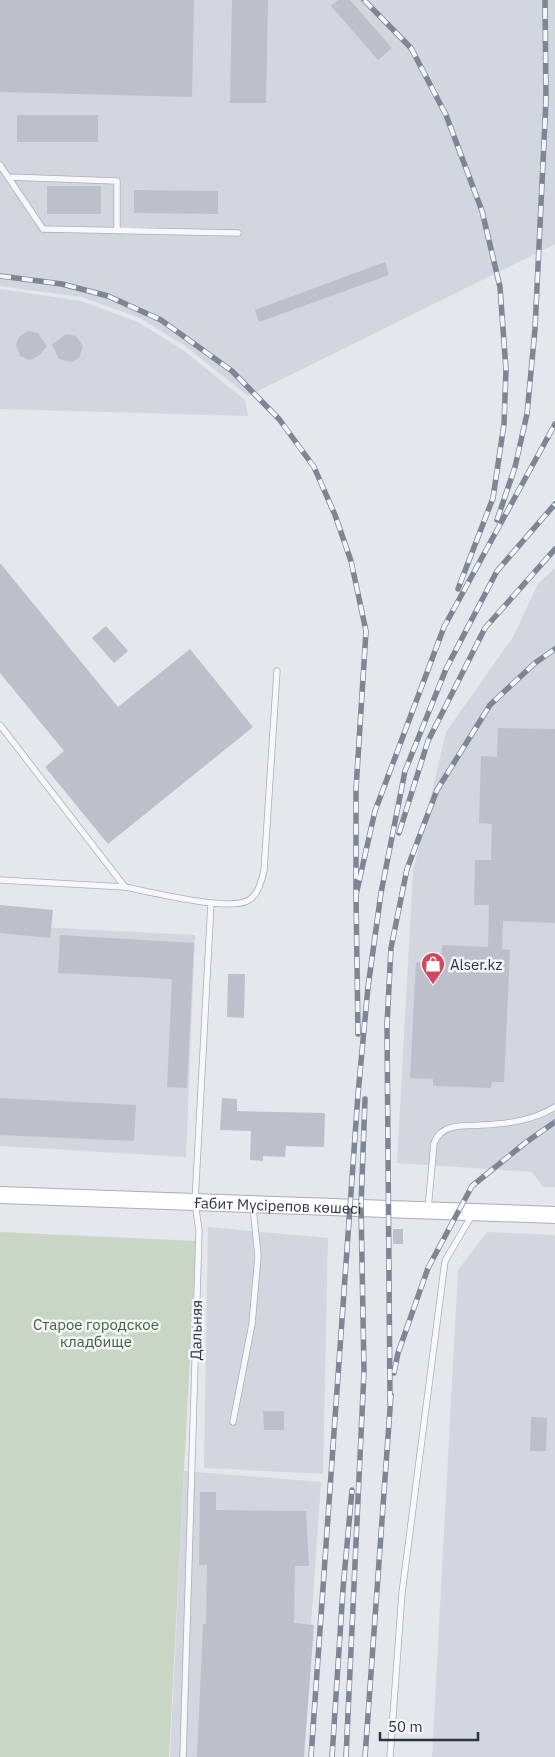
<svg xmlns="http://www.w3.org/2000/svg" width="555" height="1757" viewBox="0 0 555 1757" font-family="'IBM Plex Sans',sans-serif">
<rect width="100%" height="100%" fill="#e4e7ec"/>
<!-- built -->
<path fill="#d2d6de" d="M 0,0 L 555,0 L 555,244 L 248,396 L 185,346 L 140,318 L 81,297 L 0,286 Z
M 0,289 L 81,301 L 138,322 L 183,350 L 245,400 L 248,416 L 0,409 Z
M 555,568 L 555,1187 L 543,1187 L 532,1172 L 397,1163 L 413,872 L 446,732 L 513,637 L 538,584 Z
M 0,925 L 195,935 L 186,1157 L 0,1146 Z
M 208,1227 L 328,1238 L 323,1474 L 204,1468 Z
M 487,1232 L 555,1235 L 555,1757 L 432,1757 L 458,1270 Z
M 184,1471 L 321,1482 L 302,1757 L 170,1757 Z"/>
<!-- green -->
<path fill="#c9d6c5" d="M 0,1232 L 196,1241 L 169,1757 L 0,1757 Z"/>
<!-- building -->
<path fill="#bbc0ca" d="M 0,0 L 194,0 L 192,97 L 0,92 Z
M 232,0 L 268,0 L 266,103 L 230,103 Z
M 338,0 L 350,0 L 392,48 L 378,60 L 331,6 Z
M 17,115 L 98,115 L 98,142 L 17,142 Z
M 47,186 L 101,186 L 101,214 L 47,214 Z
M 134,190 L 218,191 L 218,214 L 134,213 Z
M 385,262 L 389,275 L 259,322 L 255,310 Z
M 28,331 L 38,333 L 47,346 L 40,355 L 30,360 L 20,356 L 16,345 L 19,337 Z
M 66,334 L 76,336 L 83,346 L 79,358 L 72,362 L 59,359 L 52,345 Z
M 0,563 L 118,707 L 190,649 L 253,727 L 108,844 L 45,767 L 64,751 L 0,673 Z
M 106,626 L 128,651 L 114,663 L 92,638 Z
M 498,728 L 555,729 L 555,923 L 503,921 L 502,949 L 510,950 L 504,1082 L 492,1082 L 491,1088 L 433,1086 L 433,1079 L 410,1078 L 416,962 L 441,963 L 442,945 L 488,947 L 489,905 L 474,905 L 475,860 L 491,860 L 492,824 L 479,823 L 481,756 L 497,757 Z
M 0,905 L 53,910 L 50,938 L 0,933 Z
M 60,935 L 194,943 L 187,1088 L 167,1087 L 172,979 L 58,973 Z
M 228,974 L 245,974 L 244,1018 L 227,1017 Z
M 0,1098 L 136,1105 L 134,1141 L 0,1135 Z
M 222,1098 L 237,1099 L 237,1111 L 325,1113 L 324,1147 L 286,1146 L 285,1157 L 263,1156 L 263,1161 L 250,1160 L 251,1131 L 220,1130 Z
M 393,1229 L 403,1229 L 403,1244 L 393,1244 Z
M 263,1411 L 284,1411 L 284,1430 L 264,1430 Z
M 531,1417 L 547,1418 L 546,1451 L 530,1451 Z
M 200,1492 L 216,1492 L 216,1510 L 306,1511 L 309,1566 L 295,1566 L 294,1623 L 314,1625 L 304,1757 L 197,1757 L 203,1624 L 206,1624 L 207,1565 L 199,1565 Z"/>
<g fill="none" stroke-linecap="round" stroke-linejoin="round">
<!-- lane casing -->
<g stroke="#a9aeb7" stroke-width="7">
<path id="lane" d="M 0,165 L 43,229 L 238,233
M 8,177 L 117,181 L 117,231
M 0,725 L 125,887 C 150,892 227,911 247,901 C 258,896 261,882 264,871 L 277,671
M 0,880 L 125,887
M 428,1209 L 434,1143 C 437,1136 442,1130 450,1128 C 459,1125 471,1126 481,1125 C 506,1124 532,1121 555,1107
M 233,1422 L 252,1324 L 258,1256 L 253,1207
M 183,1757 L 199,1231 L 195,1202 L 211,903
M 390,1757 L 402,1593 L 445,1261 L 472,1215"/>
</g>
<!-- secondary casing -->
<g stroke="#a9aeb7" stroke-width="18">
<g id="secondary">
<path id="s1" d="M 0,1195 L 555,1215"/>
</g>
</g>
<!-- lane -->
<use href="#lane" stroke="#f7f8fa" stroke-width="5.5"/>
<!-- secondary -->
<use href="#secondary" stroke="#fff" stroke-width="16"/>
<!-- rail casing -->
<g stroke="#7d8696" stroke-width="5.5">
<path id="rail" d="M 364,0 L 411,48 L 446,115 L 482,211 L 500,287 L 506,370 L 504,424 L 493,498 L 458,589
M 0,276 L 62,284 L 108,296 L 161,320 L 232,371 L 279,419 L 314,467 L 335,515 L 351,561 L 366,631 L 356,789 L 356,895
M 497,520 L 515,467 L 527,414 L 535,329 L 546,100 L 545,0
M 399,833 L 428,741 L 485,628 L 555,549
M 358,1034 L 356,895 L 375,811 L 444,627 L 555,424
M 394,1373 L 398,1353 L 428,1268 L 472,1186 L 525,1143 L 555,1122
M 390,1402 L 387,1025 L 391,948 L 407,869 L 437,790 L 490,705 L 535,663 L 555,649
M 311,1757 L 358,1094 L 368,987 L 381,893 L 405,771 L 446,669 L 497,571 L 555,504
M 332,1757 L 343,1589 L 352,1490
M 346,1757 L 364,1371 L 361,1206 L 365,1099
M 365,1757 L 391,1395"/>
</g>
<!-- rail -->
<use href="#rail" stroke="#f4f6f9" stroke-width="4" stroke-dasharray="11" stroke-linecap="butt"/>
</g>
<!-- icons -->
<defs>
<g id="shop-pin" transform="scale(1.25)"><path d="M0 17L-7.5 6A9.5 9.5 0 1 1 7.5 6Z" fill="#d1495b" stroke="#f4f6f9"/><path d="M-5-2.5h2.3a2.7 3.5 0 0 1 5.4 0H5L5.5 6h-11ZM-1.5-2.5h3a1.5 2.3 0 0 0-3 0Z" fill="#fff"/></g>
</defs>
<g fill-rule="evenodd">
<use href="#shop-pin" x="433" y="964"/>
</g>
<g text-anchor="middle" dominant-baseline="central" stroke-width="5" stroke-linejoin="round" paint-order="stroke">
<!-- poi labels -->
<g font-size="15" fill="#2b3445" stroke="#f4f6f9" text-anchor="start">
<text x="450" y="964">Alser.kz</text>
</g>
<!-- street labels -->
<g font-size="15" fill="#2b3445" stroke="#f4f6f9">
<text stroke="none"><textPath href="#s1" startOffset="278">Ғабит Мүсірепов көшесі</textPath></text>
<text transform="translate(196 1330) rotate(-89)">Дальняя</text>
</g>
<!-- park labels -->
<g font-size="15" fill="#3f6138" stroke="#f4f6f9">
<text x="96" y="1324">Старое городское<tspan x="96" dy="17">кладбище</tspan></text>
</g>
</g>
<!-- scale -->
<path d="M380 1732v8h98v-8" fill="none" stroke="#2b3445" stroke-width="2.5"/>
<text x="388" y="1732" font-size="15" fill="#2b3445" stroke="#f4f6f9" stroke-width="4" paint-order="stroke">50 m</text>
</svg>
